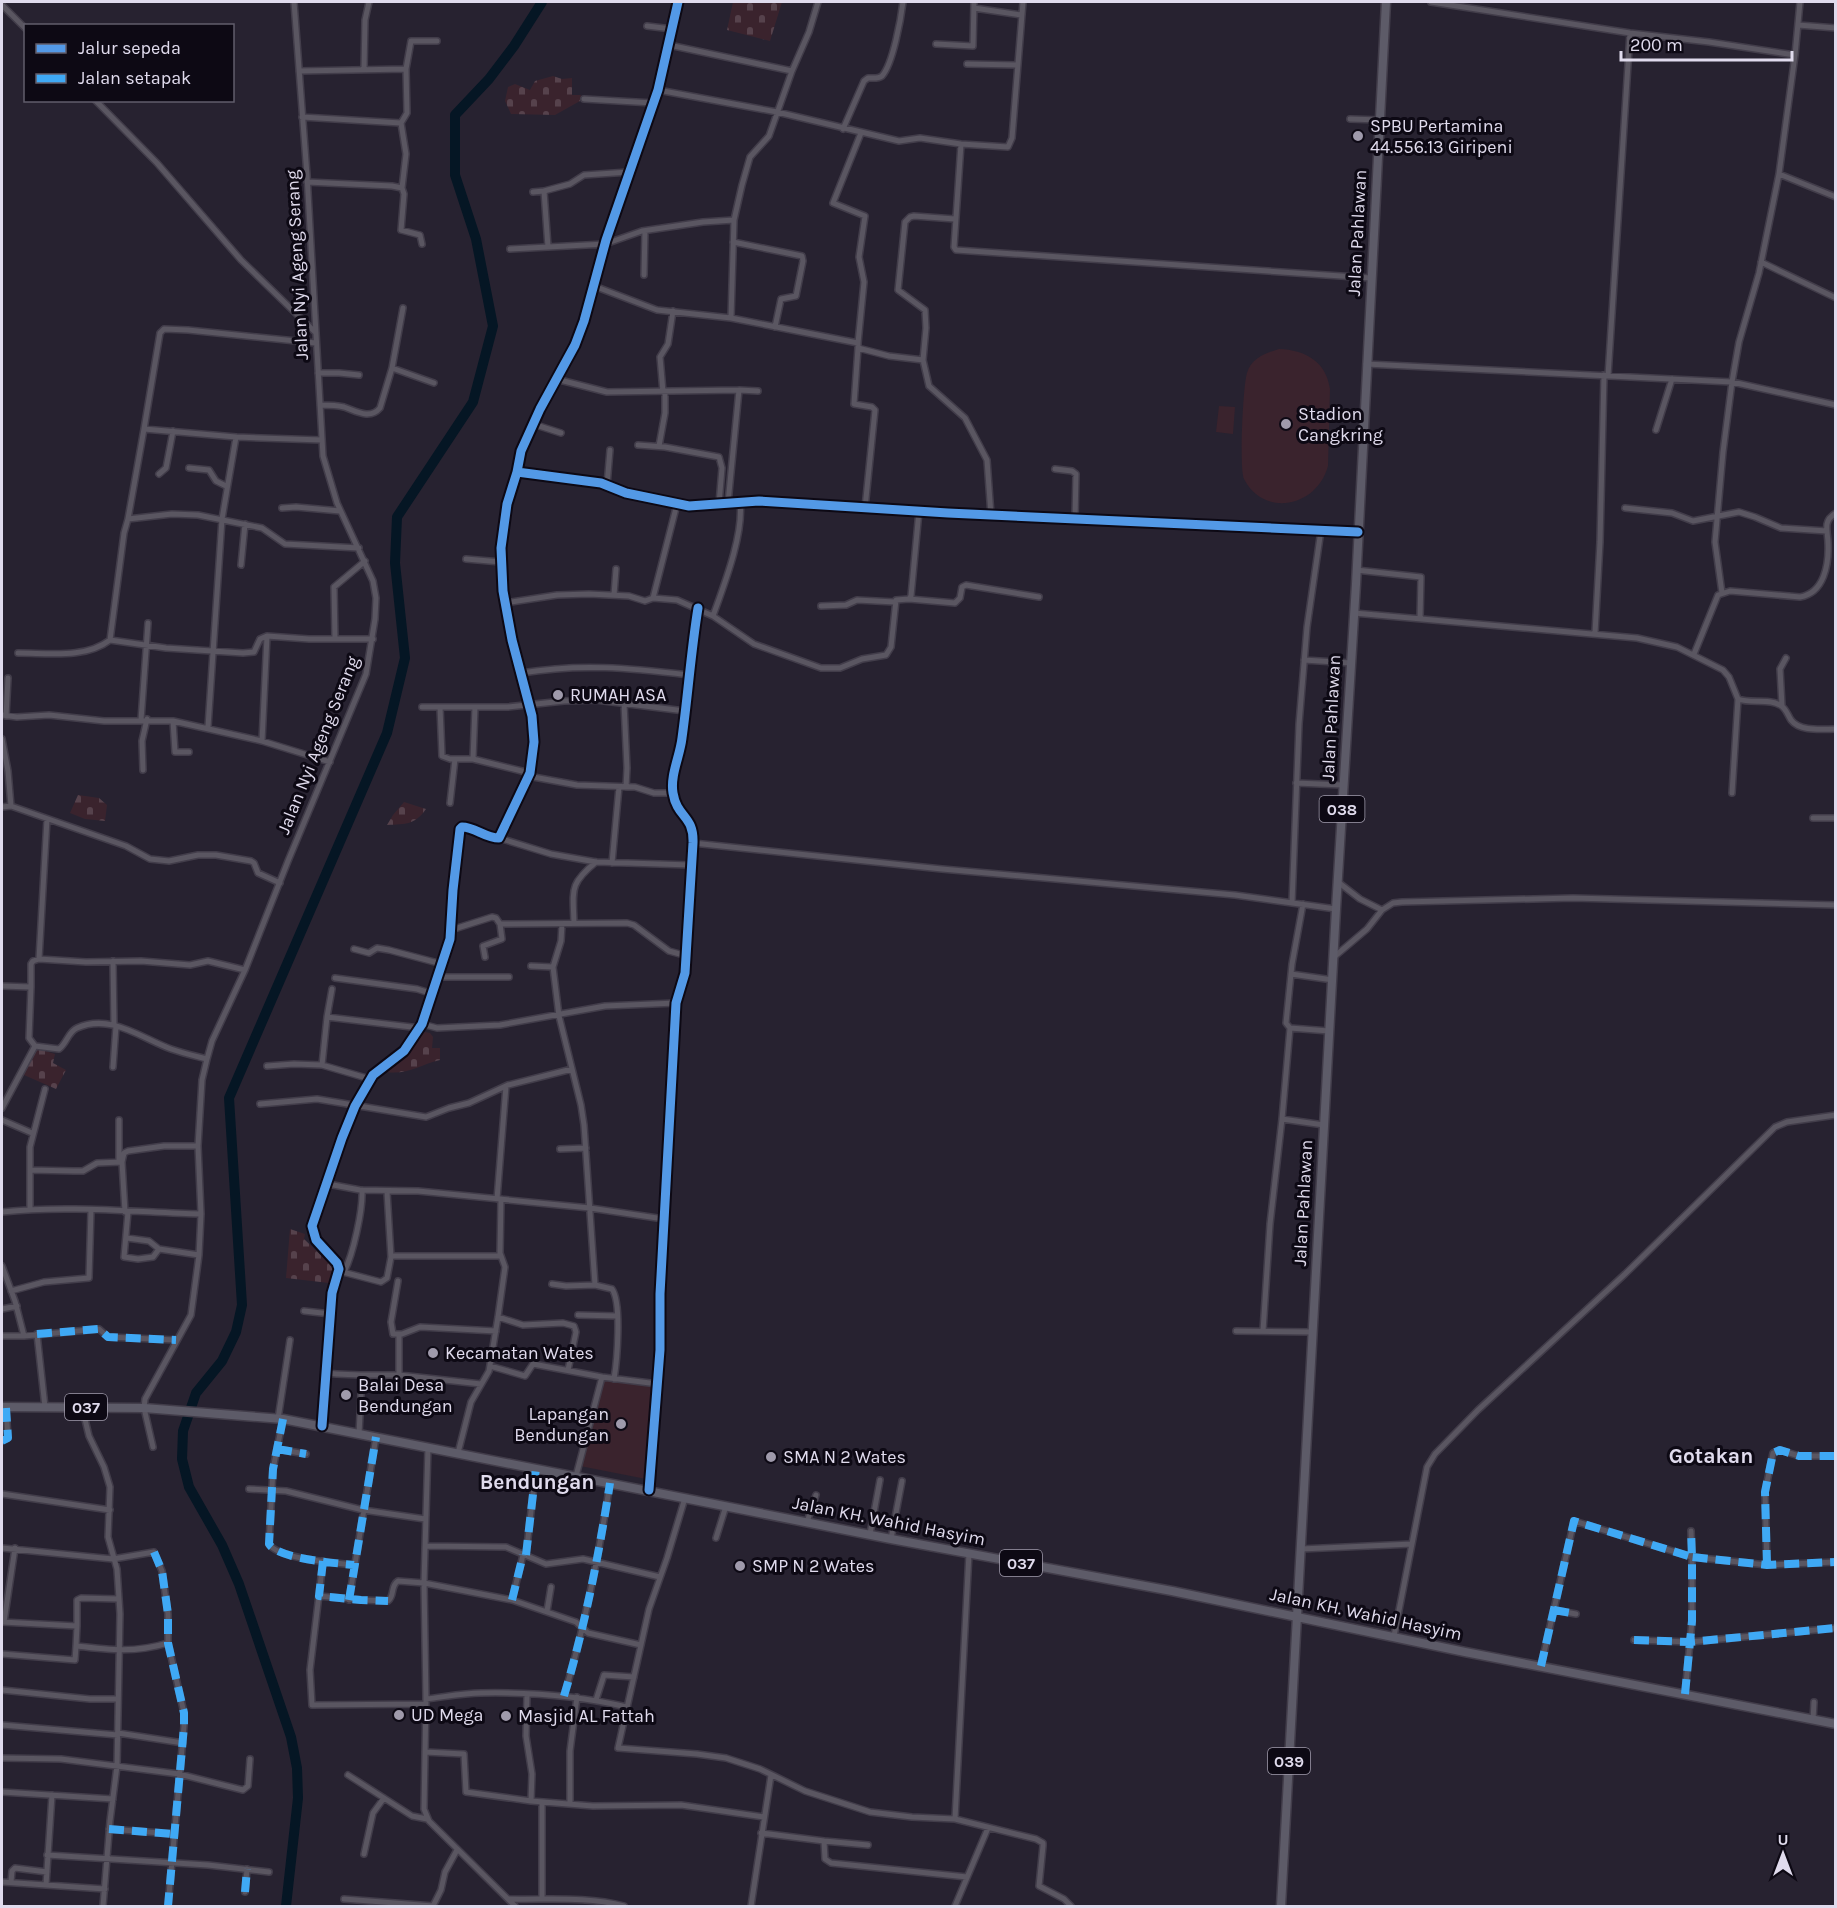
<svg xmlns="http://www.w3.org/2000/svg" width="1837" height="1908" viewBox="0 0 1837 1908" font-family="Karla,sans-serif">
<defs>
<pattern id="cemetery-stones" width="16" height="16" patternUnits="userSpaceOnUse" patternTransform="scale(1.5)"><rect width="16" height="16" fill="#3a232d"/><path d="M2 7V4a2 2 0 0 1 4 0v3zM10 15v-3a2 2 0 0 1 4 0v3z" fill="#56424c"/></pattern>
</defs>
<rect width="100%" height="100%" fill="#272230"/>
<!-- cemetery -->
<path fill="url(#cemetery-stones)" d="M 733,2 L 782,2 L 770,41 L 727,30 Z
M 553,76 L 562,79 L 572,78 L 572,95 L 581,95 L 580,101 L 555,115 L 511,114 L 505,101 L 508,87 L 515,84 L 530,90 L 535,81 Z
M 78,795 L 99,798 L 107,805 L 105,821 L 85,819 L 70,813 Z
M 404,802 L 426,809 C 415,825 406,824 387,825 L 393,815 Z
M 420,1031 L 430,1033 L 433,1037 L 432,1048 L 440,1048 L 440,1060 C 419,1065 408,1075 386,1072 L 404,1055 Z
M 36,1048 L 55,1054 L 53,1063 L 66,1070 L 56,1089 L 24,1075 Z
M 290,1229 L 305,1234 L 304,1239 L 335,1269 L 329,1283 L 286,1278 Z"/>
<!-- pitch -->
<path fill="#3a232d" d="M 1279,349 C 1305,350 1326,361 1330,389 L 1328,466 C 1317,507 1264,518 1244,479 C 1239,469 1243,385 1247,373 C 1251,358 1266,353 1279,349 Z
M 1219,406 L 1235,407 L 1233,434 L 1216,432 Z
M 603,1377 L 654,1382 L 646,1479 L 580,1466 Z"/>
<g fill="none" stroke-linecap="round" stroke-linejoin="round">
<!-- river -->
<path stroke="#051624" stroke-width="10" d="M 286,1906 L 298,1798 L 297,1768 L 291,1737 L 239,1584 L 222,1545 L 189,1487 L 182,1459 L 183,1431 L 196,1393 L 222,1361 L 236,1332 L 242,1305 L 229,1098 L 387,733 L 405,658 L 395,563 L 397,517 L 473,402 L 493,326 L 476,239 L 455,175 L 455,115 L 489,79 L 514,46 L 542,2"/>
<!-- street casing -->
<g stroke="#423d4a" stroke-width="8">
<path id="street" d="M 1431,2 L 1630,33 L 1709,42 L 1795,55
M 2,5 L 26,29
M 974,8 L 1021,15
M 1798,25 L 1836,28
M 647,26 L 672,29
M 936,44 L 973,46 L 974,2
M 669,45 L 792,71 L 809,32 L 818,2
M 967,64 L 1017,65
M 364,69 L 365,20 L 369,2
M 406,69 L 411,41 L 437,41
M 299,71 L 406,69 L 407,113 L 401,123 L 302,117
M 658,90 L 777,112 L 899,141 L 920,138 L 961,144 L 1008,147 L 1012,138 L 1023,2
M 584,99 L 653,103
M 95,100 L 157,163 L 241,260 L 315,332
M 1350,119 L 1380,120
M 401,123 L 406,154 L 402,188
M 843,129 L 864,81 L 868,78 C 873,78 878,79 882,76 C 893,64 901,18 903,2
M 961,144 L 954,247 L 956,250 L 1371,278
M 1779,174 L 1836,197
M 307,182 L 392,186 L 402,188 L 404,194 L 401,230 L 420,235 L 422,244
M 533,192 L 544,191
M 733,242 L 802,256 L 803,261 L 796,296 L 781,299 L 775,327
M 548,247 L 544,191 L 570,184 L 584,175 L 629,172
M 510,249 L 605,244 L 642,231 L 703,222 L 734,220
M 1761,262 L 1836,298
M 644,275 L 645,231
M 594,286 L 657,310 L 731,318 L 858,343 L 864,282 L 859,257 L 865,216 L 833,203 L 861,133
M 731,318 L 734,220 L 742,185 L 750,157 L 769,136 L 792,71
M 858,343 L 858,348 L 889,356 L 923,360 L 929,386 L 965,418 L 987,460 L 991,515
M 858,348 L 854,404 L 872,407 L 875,410 L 865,508
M 923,360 L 926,328 L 925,310 L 898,290 L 905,222 L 910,217 L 914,216 L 955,219
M 1366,364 L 1732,382 L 1836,405
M 392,368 L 434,383
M 318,373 L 339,373 L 359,375
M 1608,376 L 1630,33
M 556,379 L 607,392 L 739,390
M 663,392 L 660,357 L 668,344 L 673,311
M 320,405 C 328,405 336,405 344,407 C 356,411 370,420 380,408 L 392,368 L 403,308
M 533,424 L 561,433
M 144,429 L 160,333 L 164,329 L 188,330 L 316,343
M 1656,430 L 1672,379
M 638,445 L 665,447 L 719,457 L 722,468 L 719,504
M 659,446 L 665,413 L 665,392
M 189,468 L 209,470 L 216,481 L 226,486
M 1055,469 L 1072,471 L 1076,474 L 1075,519
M 517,472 L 601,483 L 626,493 L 689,506 L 759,501 L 948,513 L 1358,532
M 159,474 L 166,468 L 173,431
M 607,485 L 610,450
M 728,503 L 739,390 L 758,391
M 282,508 L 296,507 L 340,511
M 1625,508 L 1672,513 L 1693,521 L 1739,512 L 1755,517 L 1781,528 L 1827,531
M 128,519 L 144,429 L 236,437 L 322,440
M 466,559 L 501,562
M 241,565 L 245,524
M 1356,570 L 1421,577 L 1420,618
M 1722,593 L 1715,542 L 1723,452 L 1732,382 L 1739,342 L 1759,273 L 1779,174 L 1795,55 L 1800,2
M 614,595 L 616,569
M 653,598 L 677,504
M 909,599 L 955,603 L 960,598 L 962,587 L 966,585 L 1039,597
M 505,603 L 557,595 L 589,594 L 629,596 L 645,601 L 653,598 L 677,600 L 713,616 C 724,585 744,534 740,502
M 821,606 L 846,605 L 857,600 L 895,602
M 1354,613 L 1637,638 L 1677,647 L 1723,670 L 1729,677 L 1738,699 C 1751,704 1768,698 1780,705 C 1786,708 1787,714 1791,720 C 1800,732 1822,729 1836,729
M 713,616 L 754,644 L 821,668 L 840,668 L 862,659 L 886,655 L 891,647 L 896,600 L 909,599 L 911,596 L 919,511
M 1595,633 L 1600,542 L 1604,375
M 335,639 L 334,587 L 365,561
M 110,640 L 166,648 L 243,653 L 254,652 L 260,639 L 267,636 L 309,639 L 373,639
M 18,653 C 49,653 85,659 110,640 L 124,533 L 128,519 L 172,514 L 198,515 L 262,528 L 285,544 L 359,548
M 1694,654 L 1718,595 L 1730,591 L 1800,597 C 1824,593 1829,565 1828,543 C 1828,537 1826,530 1827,524 C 1828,519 1831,516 1836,513
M 1304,660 L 1351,663
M 521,673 C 581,663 629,668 689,675
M 624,703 L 627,768 L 626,787
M 1782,706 L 1780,669 L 1786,658
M 422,707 L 507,707 L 564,701 L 596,700 L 685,711
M 440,707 L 442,756 L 450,759 L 473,759 L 530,773
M 2,715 L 17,717 L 49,715 L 104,721 L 173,721 L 262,741 L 330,762
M 6,716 L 8,678
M 141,720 L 148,623
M 173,721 L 175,752 L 189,752
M 208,727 L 222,519 L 236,437
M 2,739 L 8,771 L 11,806
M 262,741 L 267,636
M 473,759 L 475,707
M 143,770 L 142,741 L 147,719
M 528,776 L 577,785 L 635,787 L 654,793 L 673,793
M 1296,783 L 1343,785
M 1732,793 L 1738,699
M 450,803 L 455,759
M 2,807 L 11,806 L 126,846 L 150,859 L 169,861 L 198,855 L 216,855 L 251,861 L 254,863 L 258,873 L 280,883
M 1813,818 L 1836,818
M 499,838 L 551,854 L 596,862 L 691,865
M 693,843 L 942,869 L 1235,895 L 1336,909
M 612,863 L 619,787
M 1338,882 L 1360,899 L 1382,910 L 1393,903 L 1402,902 L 1573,898 L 1836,905
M 1292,903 L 1299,724 L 1307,627 L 1321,530
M 1303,904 L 1292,964 L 1286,1023 L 1290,1028 L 1329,1031
M 574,923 C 573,890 569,884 596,862
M 500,924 L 627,923 L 634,925 L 669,951 L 687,956
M 562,924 L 561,941 L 553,967 L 559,1016 L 581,1105 L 584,1125 L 595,1285 L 612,1289 C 622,1303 617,1361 614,1379
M 451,930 L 492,917 L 496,918 L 500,924 L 502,939 L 483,946 L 485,957
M 354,949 L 369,953 L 377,948 L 389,950 L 442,964
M 1334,957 L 1367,929 L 1382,910
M 39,959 L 47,819
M 113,961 L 114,1025
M 531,966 L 553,967
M 1291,974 L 1333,980
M 438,977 L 509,977
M 335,978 L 417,989 L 433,994
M 2,986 L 31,987 L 31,964 L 33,961 L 39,959 L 86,962 L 141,961 L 190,965 L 208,961 L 245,970
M 327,1017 L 332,989
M 422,1024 L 437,1028 L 500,1025 L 605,1006 L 676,1003
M 1290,1028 L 1282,1119 L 1324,1125
M 35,1046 L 59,1049 C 67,1043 68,1032 77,1028 C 110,1013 141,1038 171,1049 C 182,1053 195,1056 207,1059
M 322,1065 L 327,1017 L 420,1028
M 267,1066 L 294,1064 L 322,1065 L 370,1079
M 113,1067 L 116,1026
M 260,1104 L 317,1099 L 426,1117 L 449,1108 L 469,1103 L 508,1085 L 572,1069
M 2,1108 L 35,1046 L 29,1038 L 31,987
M 2,1120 L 32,1133
M 119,1120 L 119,1160
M 560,1149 L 586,1148
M 122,1162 L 125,1212
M 30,1170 L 74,1171 L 83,1171 L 97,1163 L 122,1162 L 124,1153 L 128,1151 L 164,1146 L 198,1146
M 328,1184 L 360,1190 L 418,1191 L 590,1208 L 664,1219
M 387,1192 L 391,1257
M 497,1199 L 506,1086
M 30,1210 L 30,1147 L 45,1089
M 2,1212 C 67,1205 135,1212 201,1214
M 128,1212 L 124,1257 L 138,1259 L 153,1257 L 159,1249
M 127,1238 L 149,1241 L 159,1249 L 199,1255
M 2,1266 L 15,1301 L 24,1336 L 99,1329 L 108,1337 L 176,1340
M 339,1271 L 381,1282 L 387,1278 L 391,1257 L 394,1256 L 500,1256
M 344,1272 C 353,1255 363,1210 362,1190
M 398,1281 L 391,1322 L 393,1334 L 402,1334 L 420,1327 L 496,1331
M 552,1284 L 566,1286 L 595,1285
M 11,1291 L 44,1282 L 89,1278 L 91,1210
M 2,1309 L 17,1306
M 304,1311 L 331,1314
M 578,1315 L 617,1316
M 498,1317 L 523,1325 L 563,1323 L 574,1326 L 576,1332 L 568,1370
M 1236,1331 L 1312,1332
M 1263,1331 L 1270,1224 L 1282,1119
M 37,1334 L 45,1407
M 399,1335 L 399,1375 L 481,1384
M 2,1336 L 24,1336
M 490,1366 L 525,1376 L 533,1364 L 602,1377 L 658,1384
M 327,1373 C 352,1376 374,1375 399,1375
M 82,1407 L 89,1436 L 104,1467 L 110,1487 L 108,1537 L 117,1569 L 120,1614 L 117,1766 L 110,1821 L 103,1906
M 278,1419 L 290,1340
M 283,1419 L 273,1469 L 269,1544 C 278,1559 336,1563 354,1565
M 322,1426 L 332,1293 L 339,1269 L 337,1263 L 316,1240 L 312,1226 L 342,1138 L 355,1106 L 373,1075 L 404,1051 L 422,1024 L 450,939 L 453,890 L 460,829 L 462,827 C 475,827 485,838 499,838 L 530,773 L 534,742 L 532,716 L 512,640 L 503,591 L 501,548 L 507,504 L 517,472 L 521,451 L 540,409 L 575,345 L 584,321 L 606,240 L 658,90 L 678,2
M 359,1434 L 362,1375
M 2,1441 L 8,1438 L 6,1408
M 153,1447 L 144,1408 L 145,1399 L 191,1315 L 199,1255 L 201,1214 L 198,1146 L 202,1080 L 207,1059 L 212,1041 L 245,970 L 288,861 L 366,674 L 375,619 L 376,598 L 373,581 L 337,503 L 323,456 L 307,175 L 294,2
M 428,1447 L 424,1583 L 426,1699 L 424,1809 L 429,1821 L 515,1906
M 277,1449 L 306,1454
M 458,1453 L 471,1402 L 489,1371 L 498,1317 L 505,1267 L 500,1253 L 501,1199
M 576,1476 L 602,1377
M 249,1489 L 286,1491 L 363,1510 L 425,1519
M 649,1490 L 660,1350 L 660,1294 L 676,1003 L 685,973 L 693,843 C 694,815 677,818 673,793 C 670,775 680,756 682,738 C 688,695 691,651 698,608
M 2,1494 L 110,1510
M 685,1498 L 667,1558 L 649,1609 L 618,1748 L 697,1754 L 726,1758 L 760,1769 L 805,1791 L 870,1812 L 912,1817 L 955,1819 L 1036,1839 L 1043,1843 L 1043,1846 L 1039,1886 L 1064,1899 L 1071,1906
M 873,1519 L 894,1523
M 807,1522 L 816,1495
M 870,1534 L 880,1480
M 716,1538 L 726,1506
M 891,1539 L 902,1481
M 425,1546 L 506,1547 L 546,1564 L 583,1559 L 660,1577
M 2,1548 L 113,1559 L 154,1552 L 162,1571 L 168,1614 L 168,1643 L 184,1713 L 184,1726 L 168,1906
M 1301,1549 L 1412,1544
M 526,1555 L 536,1468
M 323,1561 L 310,1670 L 312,1705 L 426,1704
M 1767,1565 L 1765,1492 L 1773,1453 L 1780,1450 L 1799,1456 L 1836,1456
M 319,1596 L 361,1600 L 388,1601 C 395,1596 390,1586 398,1581 L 424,1583 L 512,1600 L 576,1622 L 588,1633 L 641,1645
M 349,1600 L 376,1437
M 512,1600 L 523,1555
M 1554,1610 L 1576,1614
M 547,1611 L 551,1587
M 2,1622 L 77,1626 L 76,1646 C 110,1650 135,1653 168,1643
M 4,1622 L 15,1548
M 77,1626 L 77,1600 L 81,1598 L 119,1599
M 1394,1636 L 1427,1467 L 1435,1454 L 1478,1410 L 1625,1274 L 1775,1127 L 1787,1122 L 1836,1115
M 1634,1640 L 1690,1642 L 1836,1628
M 2,1654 L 75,1660 L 76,1646
M 1541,1666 L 1574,1521 L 1692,1557 L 1691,1531
M 2,1690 L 90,1699 L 118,1699
M 1685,1694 L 1692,1621 L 1692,1557 L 1767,1565 L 1836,1562
M 527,1695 L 526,1736 L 532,1774 L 531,1801 L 593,1806 L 681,1805 L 764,1817
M 564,1696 C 585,1626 599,1554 610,1483
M 426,1699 C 444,1697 463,1693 481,1693 C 530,1692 580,1696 627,1707
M 596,1700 L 604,1675 L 634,1677
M 1813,1720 L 1814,1702
M 2,1725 L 118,1735
M 118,1733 L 183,1743
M 425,1752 L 464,1754 L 466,1792 L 531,1801
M 2,1758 L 61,1759 L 179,1774 L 243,1790 L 248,1786 L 250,1759
M 348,1775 L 412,1816 L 427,1819
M 2,1792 L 113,1799
M 570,1803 L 570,1751 L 577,1697
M 955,1819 L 969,1553
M 109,1829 L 174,1834
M 761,1833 L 824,1841 L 825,1859 L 831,1863 L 967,1877
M 824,1841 L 868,1845
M 364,1854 L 373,1813 L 384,1798
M 47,1855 L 208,1865 L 269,1872
M 2,1882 L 105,1889
M 11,1882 L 12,1871 L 15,1868 L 47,1872
M 46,1885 L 52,1795
M 245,1892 L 247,1869
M 344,1899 L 433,1906 L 441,1890 L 445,1872 L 457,1850
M 509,1899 C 547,1900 587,1896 624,1906
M 542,1899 L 542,1802
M 751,1906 L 771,1775
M 955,1906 L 988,1828"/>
</g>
<!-- primary casing -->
<g stroke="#423d4a" stroke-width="11">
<path id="primary" d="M 2,1407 L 144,1408 L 283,1419 L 891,1539 L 1172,1591 L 1465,1652 L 1836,1724
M 1281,1906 L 1336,909 L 1356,584 L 1386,2"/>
</g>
<!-- street -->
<use href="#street" stroke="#5a5661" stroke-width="5"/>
<!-- primary -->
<use href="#primary" stroke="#5d5b68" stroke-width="8"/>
<!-- quiet -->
<path stroke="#3fa9f5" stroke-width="8" stroke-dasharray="15 8" stroke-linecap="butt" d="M 37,1334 L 99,1329 L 108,1337 L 176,1340
M 283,1419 L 273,1469 L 269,1544 C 278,1559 336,1563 354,1565
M 2,1441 L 8,1438 L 6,1408
M 277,1449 L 306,1454
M 154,1552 L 162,1571 L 168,1614 L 168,1643 L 184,1713 L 184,1726 L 168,1906
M 526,1555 L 536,1468
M 323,1561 L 319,1596 L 361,1600 L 388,1601
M 1767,1565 L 1765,1492 L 1773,1453 L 1780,1450 L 1799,1456 L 1836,1456
M 349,1600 L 376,1437
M 512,1600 L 523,1555
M 1554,1610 L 1576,1614
M 1634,1640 L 1690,1642 L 1836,1628
M 1541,1666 L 1574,1521 L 1692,1557 L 1691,1531
M 1685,1694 L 1692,1621 L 1692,1557 L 1767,1565 L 1836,1562
M 564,1696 C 585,1626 599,1554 610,1483
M 109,1829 L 174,1834
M 245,1892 L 247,1869"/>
<!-- cycleway casing -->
<g stroke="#0d0914" stroke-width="13">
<path id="cycleway" d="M 517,472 L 601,483 L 626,493 L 689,506 L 759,501 L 948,513 L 1358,532
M 322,1426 L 332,1293 L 339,1269 L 337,1263 L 316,1240 L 312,1226 L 342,1138 L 355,1106 L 373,1075 L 404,1051 L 422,1024 L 450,939 L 453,890 L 460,829 L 462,827 C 475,827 485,838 499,838 L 530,773 L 534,742 L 532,716 L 512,640 L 503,591 L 501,548 L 507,504 L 517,472 L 521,451 L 540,409 L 575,345 L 584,321 L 606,240 L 658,90 L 678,2
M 649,1490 L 660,1350 L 660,1294 L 676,1003 L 685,973 L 693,843 C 694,815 677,818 673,793 C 670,775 680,756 682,738 C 688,695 691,651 698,608"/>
</g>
<!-- cycleway -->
<use href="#cycleway" stroke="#5399e6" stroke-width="9"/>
</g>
<!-- markers -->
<g fill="#9f9aab" stroke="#0d0914" stroke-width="2">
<circle cx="1358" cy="136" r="6"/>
<circle cx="1286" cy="424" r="6"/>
<circle cx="558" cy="695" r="6"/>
<circle cx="433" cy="1353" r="6"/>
<circle cx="346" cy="1395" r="6"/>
<circle cx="621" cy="1424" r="6"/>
<circle cx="771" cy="1457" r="6"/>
<circle cx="740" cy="1566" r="6"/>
<circle cx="399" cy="1715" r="6"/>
<circle cx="506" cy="1716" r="6"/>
</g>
<g text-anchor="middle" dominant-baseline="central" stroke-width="6" stroke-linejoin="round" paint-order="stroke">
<!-- shield labels -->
<g fill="#0d0914" stroke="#a19cac" stroke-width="1.5">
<rect x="1319.5" y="796" width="45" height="26" rx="4.5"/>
<rect x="65" y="1394" width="42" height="26" rx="4.5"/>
<rect x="1000" y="1550" width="42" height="26" rx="4.5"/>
<rect x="1268" y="1748" width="42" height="26" rx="4.5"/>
</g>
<g font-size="16" font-weight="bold" fill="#e0dbed">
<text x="1342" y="809">038</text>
<text x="86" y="1407">037</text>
<text x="1021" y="1563">037</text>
<text x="1289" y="1761">039</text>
</g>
<!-- poi labels -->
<g font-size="18" fill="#e0dbed" stroke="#0d0914" text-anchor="start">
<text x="1370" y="126">SPBU Pertamina<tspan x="1370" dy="21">44.556.13 Giripeni</tspan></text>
<text x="1298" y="414">Stadion<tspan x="1298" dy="21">Cangkring</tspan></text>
<text x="570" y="695">RUMAH ASA</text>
<text x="445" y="1353">Kecamatan Wates</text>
<text x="358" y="1385">Balai Desa<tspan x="358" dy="21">Bendungan</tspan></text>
<text x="609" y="1414" text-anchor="end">Lapangan<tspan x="609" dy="21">Bendungan</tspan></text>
<text x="783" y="1457">SMA N 2 Wates</text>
<text x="752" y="1566">SMP N 2 Wates</text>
<text x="411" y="1715">UD Mega</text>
<text x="518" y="1716">Masjid AL Fattah</text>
</g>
<!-- street labels -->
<g font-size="18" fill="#e0dbed" stroke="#0d0914">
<text transform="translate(1357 233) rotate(-87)">Jalan Pahlawan</text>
<text transform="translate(297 265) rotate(-93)">Jalan Nyi Ageng Serang</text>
<text transform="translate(1331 718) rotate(-87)">Jalan Pahlawan</text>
<text transform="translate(318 745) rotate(-68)">Jalan Nyi Ageng Serang</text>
<text transform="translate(1303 1203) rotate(-87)">Jalan Pahlawan</text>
<text transform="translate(889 1521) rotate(11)">Jalan KH. Wahid Hasyim</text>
<text transform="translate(1366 1614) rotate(12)">Jalan KH. Wahid Hasyim</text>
</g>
<!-- quarter labels -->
<g font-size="21" font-weight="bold" fill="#e0dbed" stroke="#0d0914">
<text x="1711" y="1456">Gotakan</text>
<text x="537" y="1482">Bendungan</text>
</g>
</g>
<!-- border -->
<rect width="1837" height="1908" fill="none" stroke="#e0dbed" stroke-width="6"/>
<!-- legend -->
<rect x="24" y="24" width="210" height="78" fill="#0d0914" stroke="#615d6b" stroke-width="1.5"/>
<rect x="36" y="44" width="30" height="9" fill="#5399e6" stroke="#615d6b" stroke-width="1.5"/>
<text x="78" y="54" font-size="18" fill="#e0dbed">Jalur sepeda</text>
<rect x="36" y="74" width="30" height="9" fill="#3fa9f5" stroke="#615d6b" stroke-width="1.5"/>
<text x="78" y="84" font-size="18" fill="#e0dbed">Jalan setapak</text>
<!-- north arrow -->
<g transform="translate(1783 1854)" stroke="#0d0914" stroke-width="4.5" paint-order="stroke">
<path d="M0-4.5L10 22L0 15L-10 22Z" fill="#e0dbed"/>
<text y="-9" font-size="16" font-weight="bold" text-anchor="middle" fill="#e0dbed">U</text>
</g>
<!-- scale -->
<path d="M1621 51v9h171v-9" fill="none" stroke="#e0dbed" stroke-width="3"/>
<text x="1630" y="51" font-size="18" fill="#e0dbed" stroke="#0d0914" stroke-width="4.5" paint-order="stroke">200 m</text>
</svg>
